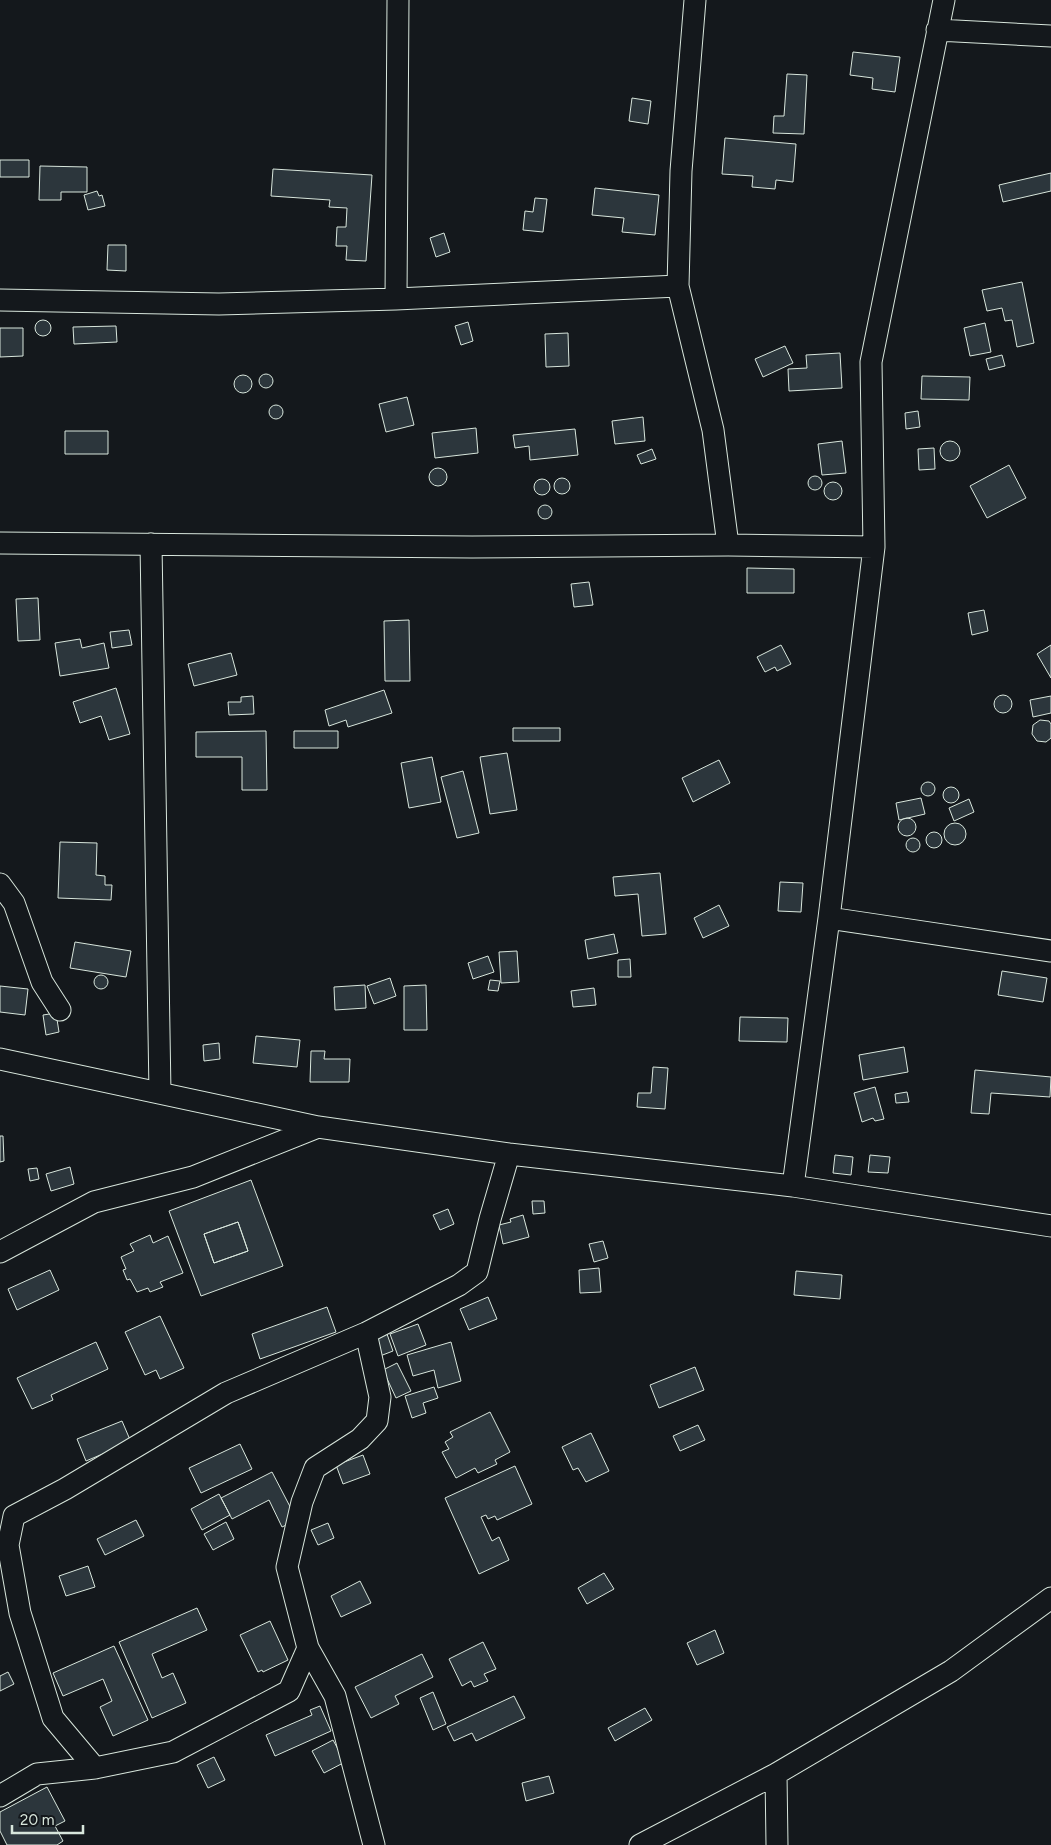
<svg xmlns="http://www.w3.org/2000/svg" width="1051" height="1845" viewBox="0 0 1051 1845" font-family="Figtree,sans-serif">
<rect width="100%" height="100%" fill="#14181c"/>
<!-- building -->
<path fill="#2c363c" stroke="#d8e6dc" fill-rule="evenodd" d="M 853,52 L 900,57 L 895,92 L 872,89 L 873,78 L 850,75 Z
M 787,74 L 807,75 L 804,134 L 773,133 L 774,116 L 784,116 Z
M 632,98 L 651,101 L 648,124 L 629,121 Z
M 725,138 L 796,144 L 793,182 L 776,180 L 775,189 L 752,187 L 753,176 L 722,174 Z
M 0,160 L 29,160 L 29,177 L 0,177 Z
M 40,166 L 87,167 L 87,192 L 61,192 L 61,200 L 39,200 Z
M 273,169 L 372,175 L 366,261 L 346,260 L 347,246 L 336,246 L 337,227 L 346,227 L 347,208 L 329,207 L 330,200 L 271,196 Z
M 1051,173 L 1051,191 L 1003,202 L 999,185 Z
M 595,188 L 659,195 L 655,235 L 622,232 L 624,218 L 592,215 Z
M 97,191 L 99,196 L 102,195 L 105,206 L 88,210 L 84,195 Z
M 535,198 L 547,199 L 543,232 L 523,230 L 525,211 L 533,212 Z
M 444,233 L 450,252 L 436,257 L 430,238 Z
M 108,245 L 126,245 L 126,271 L 107,270 Z
M 1022,282 L 1034,343 L 1017,347 L 1012,320 L 1005,321 L 1002,308 L 987,311 L 982,290 Z
M35 328a8 8 0 1 1 16 0a8 8 0 1 1-16 0Z
M 468,322 L 473,341 L 461,345 L 455,326 Z
M 985,323 L 991,352 L 970,356 L 964,328 Z
M 116,326 L 117,342 L 74,344 L 73,327 Z
M 0,328 L 23,328 L 23,356 L 0,357 Z
M 568,333 L 569,366 L 546,367 L 545,334 Z
M 785,346 L 793,363 L 763,377 L 755,359 Z
M 840,353 L 842,388 L 789,391 L 788,369 L 807,368 L 806,355 Z
M 1002,355 L 1005,366 L 989,370 L 986,359 Z
M259 381a7 7 0 1 1 14 0a7 7 0 1 1-14 0Z
M234 384a9 9 0 1 1 18 0a9 9 0 1 1-18 0Z
M 922,376 L 970,377 L 969,400 L 921,399 Z
M 407,397 L 414,425 L 386,432 L 379,404 Z
M269 412a7 7 0 1 1 14 0a7 7 0 1 1-14 0Z
M 918,411 L 920,427 L 906,429 L 905,413 Z
M 643,417 L 645,441 L 615,444 L 612,421 Z
M 476,428 L 478,453 L 435,458 L 432,433 Z
M 575,429 L 578,455 L 530,460 L 529,446 L 515,448 L 513,435 Z
M 65,431 L 108,431 L 108,454 L 65,454 Z
M 842,441 L 846,473 L 822,475 L 818,444 Z
M940 451a10 10 0 1 1 20 0a10 10 0 1 1-20 0Z
M 934,448 L 935,469 L 919,470 L 918,449 Z
M 652,449 L 656,459 L 641,464 L 637,455 Z
M 1009,465 L 1026,498 L 987,518 L 970,486 Z
M429 477a9 9 0 1 1 18 0a9 9 0 1 1-18 0Z
M808 483a7 7 0 1 1 14 0a7 7 0 1 1-14 0Z
M554 486a8 8 0 1 1 16 0a8 8 0 1 1-16 0Z
M534 487a8 8 0 1 1 16 0a8 8 0 1 1-16 0Z
M824 491a9 9 0 1 1 18 0a9 9 0 1 1-18 0Z
M538 512a7 7 0 1 1 14 0a7 7 0 1 1-14 0Z
M 747,568 L 794,569 L 794,593 L 747,593 Z
M 589,582 L 593,605 L 574,607 L 571,584 Z
M 38,598 L 40,640 L 18,641 L 16,599 Z
M 984,610 L 988,631 L 972,635 L 968,613 Z
M 409,620 L 410,681 L 385,681 L 384,621 Z
M 129,630 L 132,645 L 112,648 L 110,632 Z
M 80,639 L 82,648 L 104,643 L 109,668 L 60,676 L 55,643 Z
M 781,645 L 791,664 L 777,671 L 775,667 L 765,672 L 757,657 Z
M 1051,645 L 1051,678 L 1037,654 Z
M 231,653 L 237,675 L 194,686 L 188,664 Z
M 116,688 L 130,734 L 109,740 L 101,716 L 80,723 L 73,702 Z
M 384,690 L 392,713 L 348,727 L 346,720 L 329,726 L 325,710 Z
M994 704a9 9 0 1 1 18 0a9 9 0 1 1-18 0Z
M 253,696 L 254,714 L 229,715 L 228,702 L 241,702 L 241,697 Z
M 1051,696 L 1051,713 L 1033,717 L 1030,700 Z
M 1040,720 L 1049,721 L 1051,724 L 1051,738 L 1046,742 L 1037,741 L 1032,734 L 1033,725 Z
M 513,728 L 560,728 L 560,741 L 513,741 Z
M 266,731 L 267,790 L 242,790 L 242,757 L 196,757 L 196,732 Z
M 294,731 L 338,731 L 338,748 L 294,748 Z
M 507,753 L 517,810 L 490,814 L 480,757 Z
M 432,757 L 441,802 L 409,808 L 401,763 Z
M 719,760 L 730,783 L 693,802 L 682,778 Z
M 463,771 L 479,833 L 457,838 L 441,777 Z
M921 789a7 7 0 1 1 14 0a7 7 0 1 1-14 0Z
M943 795a8 8 0 1 1 16 0a8 8 0 1 1-16 0Z
M 921,798 L 925,814 L 899,820 L 896,803 Z
M 969,799 L 974,812 L 954,821 L 949,808 Z
M898 827a9 9 0 1 1 18 0a9 9 0 1 1-18 0Z
M944 834a11 11 0 1 1 22 0a11 11 0 1 1-22 0Z
M926 840a8 8 0 1 1 16 0a8 8 0 1 1-16 0Z
M906 845a7 7 0 1 1 14 0a7 7 0 1 1-14 0Z
M 60,842 L 97,843 L 96,875 L 105,876 L 105,885 L 112,885 L 111,900 L 58,898 Z
M 660,873 L 666,934 L 642,936 L 638,894 L 615,896 L 613,877 Z
M 780,882 L 803,883 L 801,912 L 778,911 Z
M 719,905 L 729,926 L 703,938 L 694,918 Z
M 614,934 L 618,953 L 588,959 L 585,940 Z
M 75,942 L 131,951 L 126,977 L 70,968 Z
M 517,951 L 519,982 L 501,983 L 499,952 Z
M 488,956 L 494,972 L 473,979 L 468,963 Z
M 630,959 L 631,977 L 618,977 L 618,960 Z
M 1002,971 L 1047,978 L 1043,1002 L 998,995 Z
M94 982a7 7 0 1 1 14 0a7 7 0 1 1-14 0Z
M 390,978 L 396,996 L 374,1004 L 367,986 Z
M 490,980 L 500,981 L 498,991 L 488,990 Z
M 365,985 L 366,1008 L 335,1010 L 334,987 Z
M 426,985 L 427,1030 L 404,1030 L 404,986 Z
M 0,986 L 28,989 L 25,1015 L 0,1012 Z
M 594,988 L 596,1005 L 573,1007 L 571,991 Z
M 56,1013 L 59,1032 L 46,1035 L 43,1015 Z
M 740,1017 L 788,1018 L 787,1042 L 739,1041 Z
M 256,1036 L 300,1040 L 297,1067 L 253,1063 Z
M 219,1043 L 220,1059 L 204,1061 L 203,1045 Z
M 904,1047 L 908,1072 L 863,1080 L 859,1055 Z
M 311,1051 L 325,1051 L 324,1059 L 350,1059 L 349,1082 L 310,1082 Z
M 653,1067 L 668,1068 L 665,1109 L 637,1107 L 638,1093 L 651,1093 Z
M 975,1070 L 1051,1077 L 1050,1097 L 991,1093 L 989,1114 L 971,1113 Z
M 875,1087 L 884,1119 L 875,1121 L 873,1118 L 862,1122 L 854,1093 Z
M 907,1092 L 909,1102 L 896,1103 L 895,1094 Z
M 0,1136 L 3,1136 L 4,1161 L 0,1162 Z
M 835,1155 L 853,1157 L 851,1175 L 833,1173 Z
M 870,1155 L 890,1157 L 888,1173 L 868,1172 Z
M 70,1167 L 74,1184 L 51,1191 L 46,1174 Z
M 37,1168 L 39,1179 L 30,1181 L 28,1169 Z
M 251,1180 L 283,1266 L 201,1296 L 169,1211 ZM 238,1222 L 248,1251 L 214,1263 L 204,1234 Z
M 532,1201 L 544,1201 L 545,1213 L 533,1214 Z
M 448,1209 L 454,1224 L 440,1230 L 433,1215 Z
M 523,1215 L 529,1237 L 503,1244 L 499,1225 L 511,1222 L 510,1219 Z
M 238,1222 L 248,1251 L 214,1263 L 204,1234 Z
M 150,1235 L 153,1243 L 168,1236 L 183,1273 L 160,1282 L 163,1287 L 150,1292 L 148,1288 L 137,1292 L 130,1279 L 127,1280 L 123,1270 L 126,1269 L 121,1257 L 134,1251 L 130,1244 Z
M 603,1241 L 608,1258 L 594,1262 L 589,1244 Z
M 599,1268 L 601,1292 L 580,1293 L 579,1270 Z
M 50,1270 L 59,1290 L 17,1310 L 8,1289 Z
M 796,1271 L 842,1275 L 840,1299 L 794,1295 Z
M 488,1297 L 497,1319 L 469,1330 L 460,1309 Z
M 327,1307 L 336,1332 L 260,1359 L 252,1334 Z
M 160,1316 L 184,1368 L 160,1379 L 156,1370 L 145,1375 L 125,1332 Z
M 418,1324 L 426,1345 L 398,1356 L 390,1334 Z
M 387,1334 L 393,1351 L 380,1356 L 374,1339 Z
M 96,1342 L 108,1369 L 51,1395 L 53,1400 L 32,1409 L 17,1378 Z
M 451,1342 L 461,1381 L 438,1388 L 434,1370 L 413,1376 L 407,1355 Z
M 397,1363 L 411,1391 L 396,1398 L 383,1370 Z
M 695,1367 L 704,1390 L 659,1408 L 650,1385 Z
M 434,1387 L 438,1398 L 423,1403 L 426,1413 L 412,1418 L 405,1396 Z
M 490,1412 L 510,1452 L 495,1460 L 497,1464 L 478,1473 L 475,1468 L 456,1478 L 442,1452 L 449,1449 L 445,1442 L 453,1437 L 450,1432 Z
M 122,1421 L 131,1442 L 86,1461 L 77,1439 Z
M 698,1425 L 705,1440 L 680,1451 L 673,1436 Z
M 591,1433 L 609,1471 L 586,1482 L 578,1468 L 573,1470 L 562,1447 Z
M 240,1444 L 252,1469 L 201,1493 L 189,1468 Z
M 363,1455 L 370,1474 L 343,1484 L 336,1465 Z
M 515,1466 L 532,1504 L 497,1520 L 495,1516 L 488,1519 L 486,1515 L 481,1517 L 492,1541 L 499,1537 L 509,1560 L 479,1574 L 445,1498 Z
M 272,1472 L 297,1520 L 282,1527 L 269,1500 L 232,1519 L 221,1498 Z
M 219,1494 L 230,1515 L 202,1530 L 191,1509 Z
M 136,1520 L 144,1536 L 105,1555 L 97,1539 Z
M 226,1522 L 234,1539 L 213,1550 L 204,1534 Z
M 328,1523 L 334,1538 L 318,1545 L 311,1530 Z
M 88,1566 L 95,1587 L 66,1596 L 59,1576 Z
M 604,1573 L 614,1589 L 587,1604 L 578,1588 Z
M 360,1581 L 371,1603 L 341,1617 L 331,1596 Z
M 197,1608 L 207,1630 L 152,1654 L 162,1678 L 173,1673 L 186,1703 L 152,1718 L 119,1642 Z
M 270,1621 L 288,1660 L 263,1672 L 262,1670 L 258,1672 L 240,1635 Z
M 715,1630 L 724,1653 L 697,1665 L 687,1643 Z
M 483,1642 L 496,1669 L 484,1674 L 488,1681 L 474,1687 L 471,1681 L 462,1686 L 449,1659 Z
M 114,1646 L 148,1720 L 113,1736 L 100,1707 L 112,1701 L 103,1679 L 63,1696 L 53,1673 Z
M 422,1654 L 433,1677 L 395,1696 L 399,1704 L 371,1718 L 355,1687 Z
M 8,1672 L 14,1684 L 0,1691 L 0,1676 Z
M 433,1692 L 446,1724 L 433,1730 L 420,1698 Z
M 514,1696 L 525,1718 L 476,1741 L 472,1733 L 454,1741 L 447,1727 Z
M 320,1706 L 331,1731 L 275,1756 L 266,1735 L 312,1715 L 310,1710 Z
M 645,1708 L 652,1720 L 615,1741 L 608,1728 Z
M 333,1740 L 345,1762 L 324,1773 L 312,1751 Z
M 214,1757 L 225,1780 L 208,1788 L 197,1765 Z
M 549,1776 L 554,1793 L 526,1801 L 522,1783 Z
M 47,1787 L 65,1821 L 55,1826 L 63,1841 L 57,1845 L 7,1845 L 0,1831 L 0,1812 Z"/>
<g fill="none" stroke-linecap="round" stroke-linejoin="round">
<!-- minor casing -->
<g stroke="#d8e6dc" stroke-width="23">
<path id="minor" d="M 695,0 L 681,171 L 678,286 L 713,430 L 728,545
M 937,30 L 1051,36
M 396,299 L 398,0
M 0,300 L 219,304 L 396,299 L 678,286
M 0,543 L 472,547 L 728,545 L 874,547
M 151,544 L 160,1093
M 0,884 L 14,903 L 42,982 L 60,1010
M 829,918 L 1051,951
M 0,1059 L 318,1127 L 509,1154 L 793,1186 L 1051,1226
M 793,1186 L 829,918 L 874,547 L 871,362 L 944,0
M 0,1252 L 94,1202 L 193,1177 L 318,1127
M 366,1333 L 380,1397 L 377,1421 L 360,1439 L 315,1468 L 302,1502 L 287,1567 L 308,1648 L 335,1696 L 374,1845
M 95,1768 L 53,1718 L 20,1613 L 8,1545 L 14,1516 L 65,1489 L 226,1393 L 366,1333 L 459,1285 L 477,1272 L 490,1219 L 509,1154
M 776,1774 L 777,1845
M 0,1796 L 37,1774 L 95,1768 L 173,1752 L 289,1691 L 308,1648
M 640,1845 L 776,1774 L 951,1671 L 1051,1598"/>
</g>
<!-- minor -->
<use href="#minor" stroke="#14181c" stroke-width="21"/>
</g>
<!-- scale -->
<path d="M12 1825v8h71v-8" fill="none" stroke="#d8e6dc" stroke-width="2.5"/>
<text x="20" y="1825" font-size="15" fill="#d8e6dc" stroke="#14181c" stroke-width="4" paint-order="stroke">20 m</text>
</svg>
